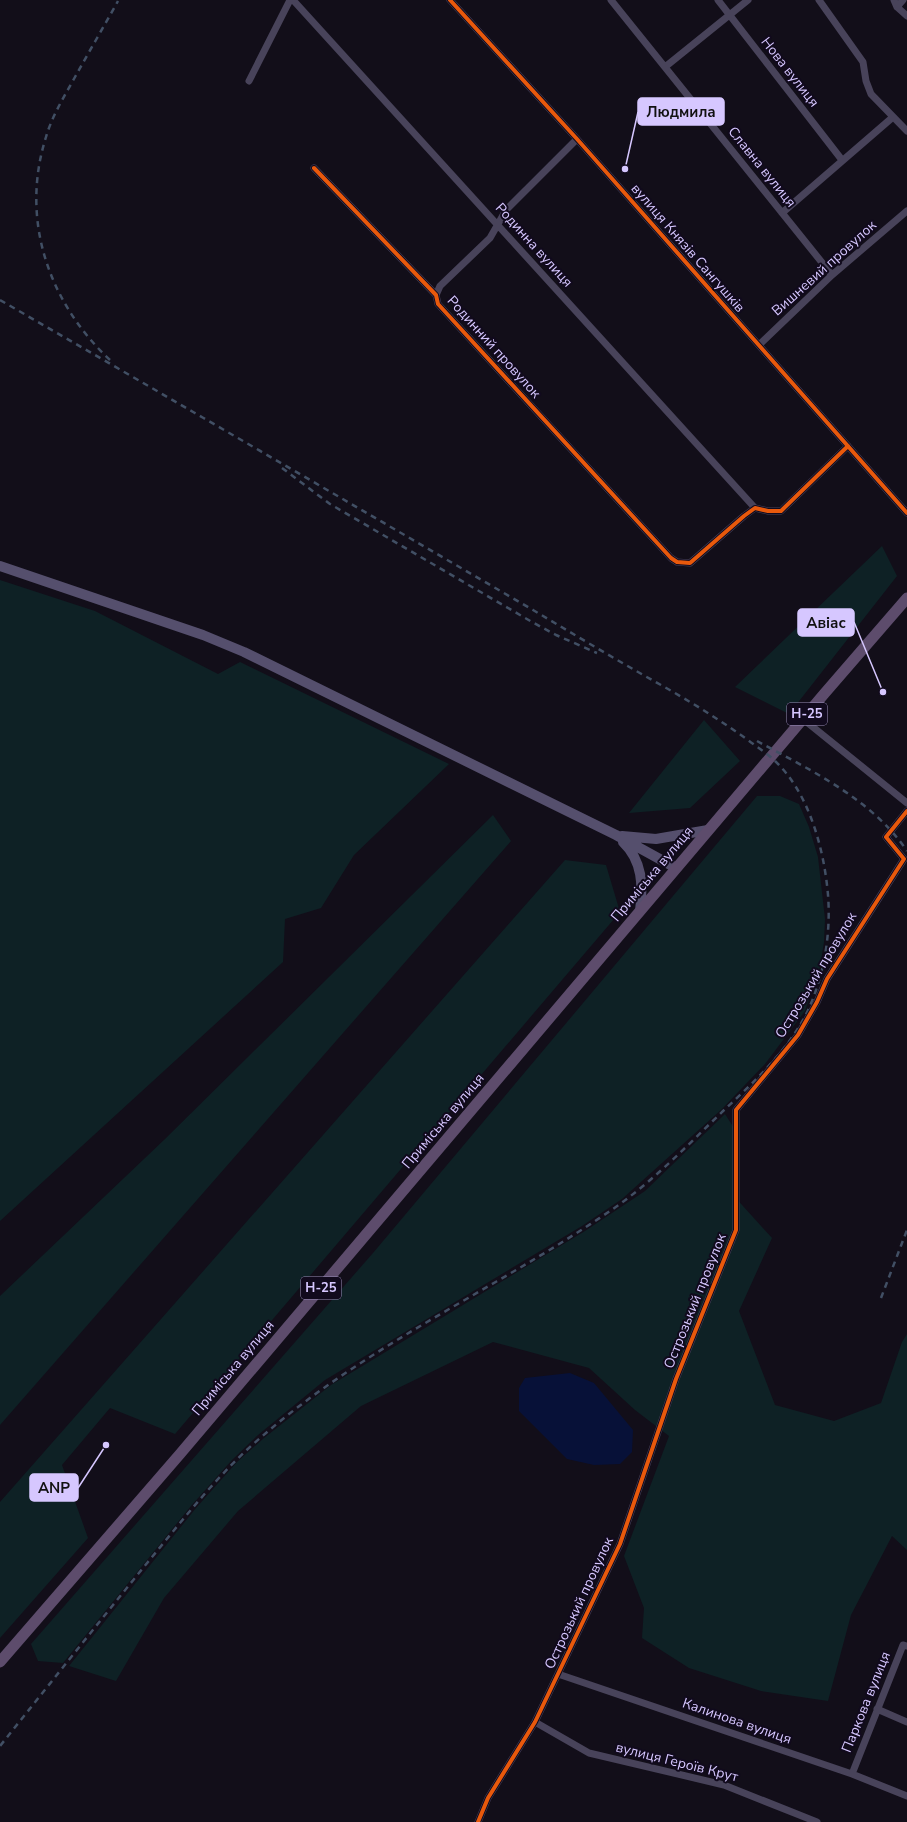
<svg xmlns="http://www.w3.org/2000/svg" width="907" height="1822" viewBox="0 0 907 1822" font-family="'Nunito Sans',sans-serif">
<rect width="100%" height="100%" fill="#120e19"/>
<!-- green -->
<path fill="#0e2125" d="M 882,546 L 897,576 L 789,714 L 735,687 Z
M 0,580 L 95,611 L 218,674 L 240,662 L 449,764 L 354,855 L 321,908 L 285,919 L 283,962 L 0,1221 Z
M 704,720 L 740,761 L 690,808 L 629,813 Z
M 757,796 L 780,796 L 799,804 L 809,827 L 818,857 L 825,919 L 824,942 L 820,967 L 805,1011 L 765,1064 L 722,1109 L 622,1199 L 582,1226 L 325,1380 L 258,1435 L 232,1460 L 191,1506 L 63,1663 L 38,1661 L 31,1644 L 373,1253 Z
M 493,815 L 511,841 L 0,1425 L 0,1296 L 165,1139 Z
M 565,860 L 606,865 L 620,912 L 175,1434 L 110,1408 L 62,1465 L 88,1538 L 0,1638 L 0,1502 Z
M 725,1114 L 734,1128 L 733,1195 L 772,1238 L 739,1311 L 775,1405 L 834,1421 L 881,1403 L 902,1342 L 907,1334 L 907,1550 L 892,1536 L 851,1615 L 828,1701 L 761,1691 L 689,1668 L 642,1638 L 644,1608 L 624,1556 L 669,1436 L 635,1410 L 589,1368 L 493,1342 L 361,1406 L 238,1511 L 164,1598 L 116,1681 L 69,1666 L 196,1508 L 237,1462 L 264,1438 L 331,1385 L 585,1231 L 645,1191 Z"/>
<!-- water -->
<path fill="#071138" d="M 570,1373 L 594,1383 L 633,1430 L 632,1452 L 620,1464 L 594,1465 L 567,1459 L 519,1411 L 519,1388 L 525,1378 Z"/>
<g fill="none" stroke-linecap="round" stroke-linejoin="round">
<!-- street -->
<path stroke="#48435a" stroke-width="7" d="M 293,0 L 755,508
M 450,0 L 577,139 L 907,513
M 611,0 L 832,275
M 718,0 L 842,160
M 819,0 L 863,62 L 866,81 L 871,94 L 907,131
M 894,0 L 897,7 L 907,16
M 897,7 L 903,0
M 665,67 L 748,0
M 249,81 L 290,0
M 314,168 L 436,295 L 438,304 L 671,558 L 677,562 L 690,563 L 744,516 L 755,508 L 768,511 L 781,511 L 848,446
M 782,213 L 893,117
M 436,295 L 440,286 L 490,238 L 506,210 L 577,139
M 759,345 L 832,275 L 907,211
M 803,719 L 907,803
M 558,1674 L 852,1774 L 907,1796
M 877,1709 L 907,1722
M 535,1722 L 589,1753 L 724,1785 L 817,1822
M 852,1774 L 903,1645 L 907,1646
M 478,1822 L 488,1798 L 535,1722 L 620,1544 L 676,1379 L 736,1230 L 736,1110 L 798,1035 L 817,1002 L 827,979 L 904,859 L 886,837 L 907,811"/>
<!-- secondary -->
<path stroke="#554f6d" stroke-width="10" d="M 0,566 L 203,635 L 244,652 L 616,835 L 676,868
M 622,836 L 656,839 L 708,830
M 623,842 C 643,861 643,886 640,911"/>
<!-- primary -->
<path stroke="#5d4c6c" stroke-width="11" d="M 0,1662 L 180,1454 L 824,694 L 907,598"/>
<!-- rail -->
<path stroke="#414f64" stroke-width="2.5" stroke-dasharray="6 5" stroke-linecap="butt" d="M 0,300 C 178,403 355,506 533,610 C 575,635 618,661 661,685 C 691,702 720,720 748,740 C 757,747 767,753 775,761 C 807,791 822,842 827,885 C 832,925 826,970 809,1008 C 791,1048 754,1082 722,1112 C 689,1144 657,1177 620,1204 C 505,1285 373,1341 266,1433 C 219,1472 182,1521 143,1568 C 95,1627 48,1686 0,1746
M 110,360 C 48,302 20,219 46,137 C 52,116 64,97 75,77 C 89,52 104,26 118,1
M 282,468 L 330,504 L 532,622 L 556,635 L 597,653
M 757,741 C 810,770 872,799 907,851
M 881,1298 L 907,1230"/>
<!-- cycleway casing -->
<g stroke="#110a1d" stroke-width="6">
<path id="cycleway" d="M 450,0 L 577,139 L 907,513
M 314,168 L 436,295 L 438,304 L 671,558 L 677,562 L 690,563 L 744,516 L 755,508 L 768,511 L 781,511 L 848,446
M 478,1822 L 488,1798 L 535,1722 L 620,1544 L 676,1379 L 736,1230 L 736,1110 L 798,1035 L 817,1002 L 827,979 L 904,859 L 886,837 L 907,811"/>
</g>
<!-- cycleway -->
<use href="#cycleway" stroke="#e8590c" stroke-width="4"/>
</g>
<g text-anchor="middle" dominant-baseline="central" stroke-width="4" stroke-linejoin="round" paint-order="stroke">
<!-- shield labels -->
<g fill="#110a1d" stroke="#9b8ebb" stroke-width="1">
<rect x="787" y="703" width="40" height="22" rx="3"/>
<rect x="301" y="1277" width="40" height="22" rx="3"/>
</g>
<g font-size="13" font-weight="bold" fill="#d6c7ff">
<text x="807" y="714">Н-25</text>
<text x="321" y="1288">Н-25</text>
</g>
<!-- street labels -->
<g font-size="14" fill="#d6c7ff" stroke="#110a1d">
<text transform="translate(790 72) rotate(52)">Нова вулиця</text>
<text transform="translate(762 167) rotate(51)">Славна вулиця</text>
<text transform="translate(534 245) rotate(48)">Родинна вулиця</text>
<text transform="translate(688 248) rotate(49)">вулиця Князів Сангушків</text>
<text transform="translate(824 268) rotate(-42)">Вишневий провулок</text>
<text transform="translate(494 347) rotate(48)">Родинний провулок</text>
<text transform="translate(652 874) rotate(-50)">Приміська вулиця</text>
<text transform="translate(816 975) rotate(-59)">Острозький провулок</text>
<text transform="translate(443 1121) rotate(-50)">Приміська вулиця</text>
<text transform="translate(695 1301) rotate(-68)">Острозький провулок</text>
<text transform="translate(233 1368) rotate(-50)">Приміська вулиця</text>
<text transform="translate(579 1603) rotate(-65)">Острозький провулок</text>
<text transform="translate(866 1702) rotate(-68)">Паркова вулиця</text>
<text transform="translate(737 1721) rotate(19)">Калинова вулиця</text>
<text transform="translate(677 1762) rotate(14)">вулиця Героїв Крут</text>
</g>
</g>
<!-- callouts -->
<path fill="none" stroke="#d6c7ff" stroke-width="1.5" d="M625 169L638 112M883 692L854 622M106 1445L78 1488"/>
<g fill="#d6c7ff" stroke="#110a1d" stroke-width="1.5">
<circle cx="625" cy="169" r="4"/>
<circle cx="883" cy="692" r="4"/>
<circle cx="106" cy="1445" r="4"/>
</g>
<g fill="#d6c7ff" stroke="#d6c7ff" stroke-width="1.5">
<rect x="638" y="98" width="86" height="27" rx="4"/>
<rect x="798" y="609" width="56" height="27" rx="4"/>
<rect x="30" y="1474" width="48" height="27" rx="4"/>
</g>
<g font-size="15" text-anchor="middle" font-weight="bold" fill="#111">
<text x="681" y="117">Людмила</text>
<text x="826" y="628">Авіас</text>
<text x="54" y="1493">ANP</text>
</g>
</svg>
